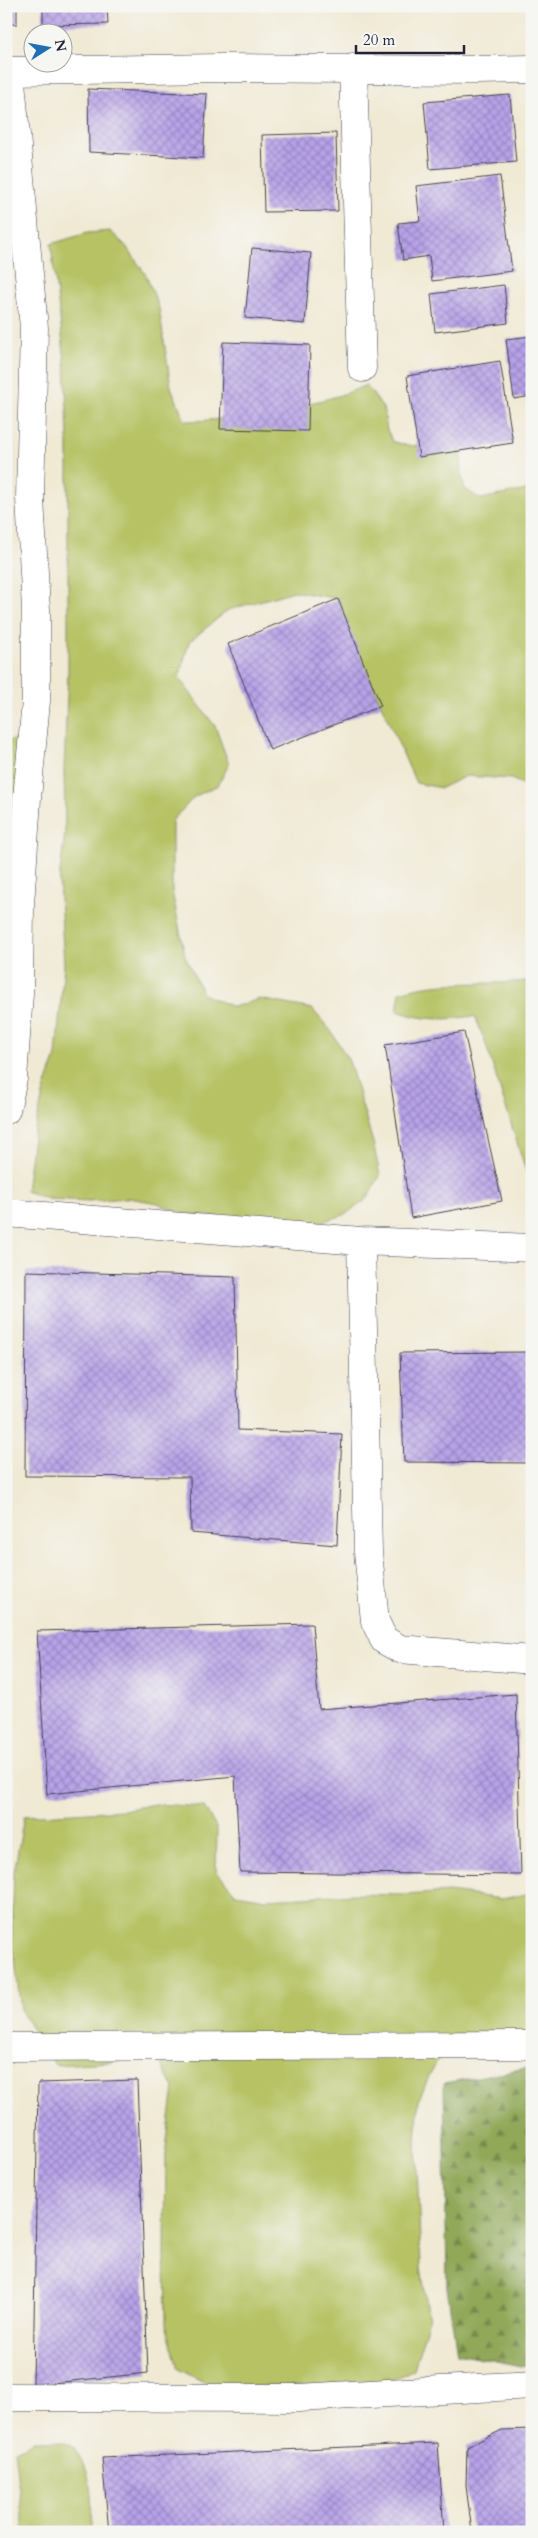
<svg xmlns="http://www.w3.org/2000/svg" width="538" height="2538" viewBox="0 0 538 2538" font-family="Cardo,serif">
<defs>
<pattern id="forest-firs" width="22" height="20" patternUnits="userSpaceOnUse" patternTransform="scale(1.25)"><rect width="22" height="20" fill="#90a859"/><path d="M5 1l3.5 6h-7zM16 11l3.5 6h-7z" fill="#75884b"/></pattern>
<pattern id="building-cross-hatch" width="8" height="8" patternUnits="userSpaceOnUse" patternTransform="scale(1.25)"><rect width="8" height="8" fill="#b8a3e9"/><path d="M0 0l8 8M0 8l8-8" fill="none" stroke="#9584be"/></pattern>
</defs>
<rect width="100%" height="100%" fill="#f6f6f2"/>
<filter id="ink" filterUnits="userSpaceOnUse"><feTurbulence type="fractalNoise" baseFrequency=".02" numOctaves="2"/><feDisplacementMap in="SourceGraphic" scale="10" xChannelSelector="R" yChannelSelector="G"/><feConvolveMatrix kernelMatrix="1 2 1 2 8 2 1 2 1" color-interpolation-filters="sRGB"/></filter>
<filter id="wash" filterUnits="userSpaceOnUse"><feTurbulence type="fractalNoise" baseFrequency=".0096" numOctaves="4" result="noise"/><feDisplacementMap in="SourceGraphic" scale="20" xChannelSelector="R" yChannelSelector="G"/><feGaussianBlur stdDeviation="1.12" result="paint"/><feColorMatrix in="noise" values="0 0 0 0 0 0 0 0 0 0 0 0 0 0 0 0 0 1.4 0 .05"/><feComposite in="paint" operator="in"/></filter>
<g filter="url(#wash)">
<rect width="100%" height="100%" fill="#f0e9d3"/>
<!-- grass -->
<path fill="#b6c263" stroke="#6c724f" d="M 110,231 L 126,246 L 146,275 L 159,308 L 171,387 L 185,421 C 222,421 256,414 292,407 C 318,401 341,397 366,385 L 383,408 L 387,430 L 393,442 L 413,446 L 458,435 C 463,453 460,470 464,488 L 480,499 L 532,489 L 532,823 L 527,786 L 511,779 L 466,776 L 441,788 L 416,783 L 347,628 L 338,599 L 294,591 L 228,610 L 189,642 L 179,678 L 215,726 L 229,764 L 218,785 L 194,797 L 172,821 L 172,891 L 185,956 L 203,994 L 233,1007 L 260,999 L 312,1009 L 331,1031 L 349,1061 L 374,1146 L 380,1176 L 366,1200 L 344,1215 L 318,1223 L 273,1222 L 182,1214 L 158,1203 L 129,1198 L 89,1201 L 48,1199 L 26,1191 L 33,1137 L 44,1091 L 56,1056 L 64,964 L 59,881 L 65,833 L 64,770 L 68,671 L 68,437 L 65,361 L 51,244 L 87,233 Z
M 25,738 L 6,975 L 6,741 Z
M 532,980 L 532,1231 L 528,1177 L 486,1045 L 475,1016 C 446,1020 424,1021 397,1011 L 400,992 C 443,978 488,987 532,980 Z
M 155,1804 L 204,1807 L 217,1829 L 216,1871 L 236,1894 L 267,1899 L 354,1894 L 406,1895 L 449,1892 L 502,1899 L 532,1893 L 532,2047 L 483,2043 L 437,2060 L 419,2099 L 416,2140 L 421,2267 L 429,2319 L 414,2369 L 382,2385 L 214,2387 L 178,2369 L 166,2323 L 165,2254 L 166,2148 L 174,2088 L 156,2055 L 111,2062 L 55,2065 L 21,2011 L 12,1935 L 14,1873 L 24,1816 L 123,1810 Z
M 34,2441 C 43,2441 61,2440 69,2445 C 92,2458 94,2508 90,2532 L 24,2532 L 14,2450 Z"/>
<!-- forest -->
<path fill="url(#forest-firs)" stroke="#59654a" d="M 532,2067 L 532,2368 L 457,2353 L 447,2288 L 444,2083 Z"/>
<g id="blocks">
<!-- building -->
<path fill="url(#building-cross-hatch)" d="M 6,6 L 17,6 L 17,24 L 6,24 Z
M 43,6 L 107,6 L 108,24 L 43,25 Z
M 88,89 L 207,94 L 203,158 L 89,152 Z
M 510,95 L 516,162 L 430,169 L 424,102 Z
M 336,133 L 338,211 L 264,212 L 262,135 Z
M 500,176 L 512,271 L 432,281 L 429,256 L 403,260 L 398,223 L 420,221 L 416,186 Z
M 252,248 L 311,253 L 305,324 L 245,318 Z
M 504,285 L 508,323 L 435,332 L 431,294 Z
M 532,336 L 532,396 L 514,399 L 506,339 Z
M 223,342 L 310,345 L 308,431 L 220,429 Z
M 500,361 L 513,443 L 419,457 L 407,376 Z
M 338,599 L 381,706 L 270,750 L 228,644 Z
M 464,1032 L 502,1201 L 411,1218 L 385,1045 Z
M 26,1271 L 235,1277 L 238,1430 L 342,1434 L 337,1545 L 191,1533 L 190,1477 L 25,1476 Z
M 532,1352 L 532,1463 L 404,1462 L 400,1353 Z
M 312,1624 L 319,1709 L 516,1694 L 521,1875 L 240,1872 L 235,1776 L 47,1794 L 37,1631 Z
M 137,2080 L 148,2373 L 33,2385 L 38,2083 Z
M 532,2429 L 532,2532 L 472,2532 L 466,2486 L 467,2447 L 502,2430 Z
M 438,2443 L 444,2532 L 109,2532 L 102,2458 Z"/>
</g>
</g>
<g filter="url(#ink)">
<use href="#blocks" fill-opacity="0" stroke="#414052" stroke-width="1"/>
<g fill="none" stroke-linecap="round" stroke-linejoin="round">
<!-- street casing -->
<g stroke="#414052" stroke-width="29">
<path id="street" d="M 353,68 L 362,368
M 6,71 L 222,68 L 477,70 L 532,69
M 6,1110 L 13,1079 L 19,993 L 20,905 L 27,798 L 36,701 L 36,610 L 30,498 L 34,328 L 10,71
M 6,1213 L 361,1241 L 532,1248
M 361,1241 L 368,1552 L 375,1621 L 384,1640 L 400,1649 L 532,1660
M 6,2047 L 532,2045
M 6,2397 L 298,2398 L 532,2385"/>
</g>
<!-- street -->
<use href="#street" stroke="#fff" stroke-width="28"/>
</g>
</g>
<!-- margin -->
<rect width="538" height="2538" fill="none" stroke="#f6f6f2" stroke-width="25"/>
<!-- north arrow -->
<g transform="translate(48 48) rotate(79)"><circle r="24" fill="#f6f6f2" stroke="#a1a1a9"/>
<path d="M0-4L9 19L0 12L-9 19Z" fill="#1f6fb2"/>
<text y="-8" font-size="14" font-weight="bold" text-anchor="middle" fill="#22223b">N</text>
</g>
<!-- scale -->
<path d="M356 45v8h108v-8" fill="none" stroke="#22223b" stroke-width="2.5"/>
<text x="363" y="45" font-size="15" fill="#22223b" stroke="#f6f6f2" stroke-width="4" paint-order="stroke">20 m</text>
</svg>
